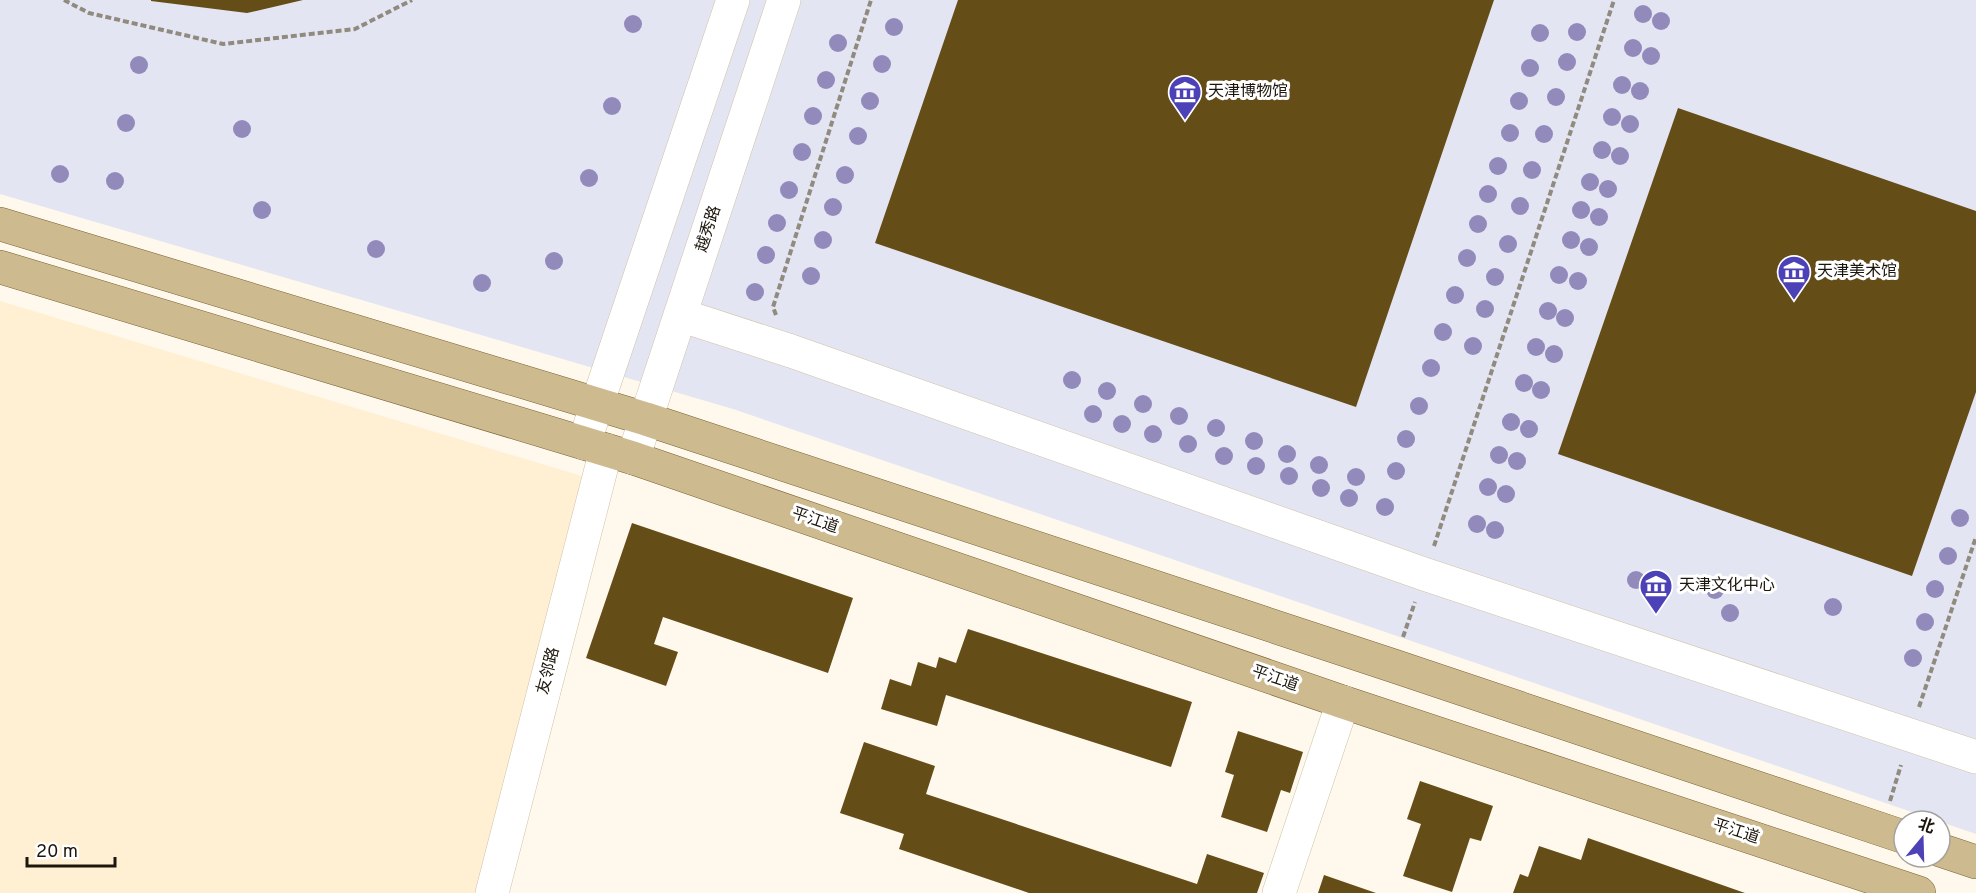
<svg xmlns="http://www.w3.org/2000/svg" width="1976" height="893" viewBox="0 0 1976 893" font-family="Overpass,'Noto Sans SC',sans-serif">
<rect width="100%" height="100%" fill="#fef8ed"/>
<!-- built -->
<path fill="#fff0d3" d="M 0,301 L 585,477 L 481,893 L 0,893 Z"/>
<!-- green -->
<path fill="#e4e5f3" d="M 0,0 L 1976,0 L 1976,834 L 733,409 L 0,194 Z"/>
<!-- building -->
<path fill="#654d18" d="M 303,0 L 247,13 L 151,1 L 151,0 Z
M 958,0 L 1494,0 L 1356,407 L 875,243 Z
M 1678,108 L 1976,211 L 1976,392 L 1912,576 L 1558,454 Z
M 632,523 L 853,598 L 828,673 L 663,617 L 654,644 L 678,652 L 666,686 L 586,658 Z
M 968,629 L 1192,702 L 1171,767 L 946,695 L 937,726 L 881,709 L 890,679 L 911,686 L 918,662 L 936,668 L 939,657 L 956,663 Z
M 1238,731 L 1303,752 L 1290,793 L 1281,790 L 1267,832 L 1221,817 L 1234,775 L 1225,772 Z
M 864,742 L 935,766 L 926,794 L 1197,884 L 1207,854 L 1264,873 L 1257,893 L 1029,893 L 899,849 L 904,834 L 840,813 Z
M 1420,781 L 1493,806 L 1481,841 L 1470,838 L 1452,892 L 1403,876 L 1421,824 L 1407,819 Z
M 1588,838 L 1745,893 L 1513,893 L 1520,874 L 1528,877 L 1539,846 L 1581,860 Z
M 1324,875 L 1376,893 L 1318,893 Z"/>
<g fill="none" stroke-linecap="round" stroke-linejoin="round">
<!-- minor casing -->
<g stroke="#d1c2a7" stroke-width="34">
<path id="minor" d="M 680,315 L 791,351 L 1424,574 L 1976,757
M 584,443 L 733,0
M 633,458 L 784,0
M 492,893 L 606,450
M 1279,893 L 1343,702"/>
</g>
<!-- major casing -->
<g stroke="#7b6331" stroke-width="34">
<path id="major" d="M 0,224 L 646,419 L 1394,666 L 1904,837
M 0,267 L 633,458 L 1343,702 L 1919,893
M 1940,850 L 1976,862"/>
</g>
<!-- path -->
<path stroke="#908a7f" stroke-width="4" stroke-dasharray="6 3" stroke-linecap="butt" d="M 64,0 L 89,13 L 223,44 L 355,29 L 412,0
M 776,315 L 773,307 L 871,0
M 1434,546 L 1614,0
M 1403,637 L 1415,602
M 1919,707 L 1976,537
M 1890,801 L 1901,765"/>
<!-- minor -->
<use href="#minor" stroke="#fff" stroke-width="33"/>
<!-- major -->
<use href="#major" stroke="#ceba8f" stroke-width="33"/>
</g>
<!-- trees -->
<g fill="#938abc">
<circle cx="1643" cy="14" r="9"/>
<circle cx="1661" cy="21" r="9"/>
<circle cx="633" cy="24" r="9"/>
<circle cx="894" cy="27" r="9"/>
<circle cx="1577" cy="32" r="9"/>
<circle cx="1540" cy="33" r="9"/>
<circle cx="838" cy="43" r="9"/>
<circle cx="1633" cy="48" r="9"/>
<circle cx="1651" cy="56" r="9"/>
<circle cx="1567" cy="62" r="9"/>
<circle cx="882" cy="64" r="9"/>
<circle cx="139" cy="65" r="9"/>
<circle cx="1530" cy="68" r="9"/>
<circle cx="826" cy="80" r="9"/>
<circle cx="1622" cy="85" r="9"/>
<circle cx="1640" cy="91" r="9"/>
<circle cx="1556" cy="97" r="9"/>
<circle cx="870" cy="101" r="9"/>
<circle cx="1519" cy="101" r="9"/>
<circle cx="612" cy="106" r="9"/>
<circle cx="813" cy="116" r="9"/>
<circle cx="1612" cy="117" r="9"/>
<circle cx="126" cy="123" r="9"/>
<circle cx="1630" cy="124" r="9"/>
<circle cx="242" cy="129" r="9"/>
<circle cx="1510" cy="133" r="9"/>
<circle cx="1544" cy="134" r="9"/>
<circle cx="858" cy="136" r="9"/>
<circle cx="1602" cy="150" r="9"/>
<circle cx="802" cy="152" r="9"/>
<circle cx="1620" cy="156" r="9"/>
<circle cx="1498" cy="166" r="9"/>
<circle cx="1532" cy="170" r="9"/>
<circle cx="60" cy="174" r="9"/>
<circle cx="845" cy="175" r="9"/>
<circle cx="589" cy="178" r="9"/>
<circle cx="115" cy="181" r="9"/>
<circle cx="1590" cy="182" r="9"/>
<circle cx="1608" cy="189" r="9"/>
<circle cx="789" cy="190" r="9"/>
<circle cx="1488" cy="194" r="9"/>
<circle cx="1520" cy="206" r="9"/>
<circle cx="833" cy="207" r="9"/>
<circle cx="262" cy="210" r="9"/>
<circle cx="1581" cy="210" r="9"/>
<circle cx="1599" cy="217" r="9"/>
<circle cx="777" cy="223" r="9"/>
<circle cx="1478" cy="224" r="9"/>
<circle cx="823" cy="240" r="9"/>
<circle cx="1571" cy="240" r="9"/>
<circle cx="1508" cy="244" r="9"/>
<circle cx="1589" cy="247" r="9"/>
<circle cx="376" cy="249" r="9"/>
<circle cx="766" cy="255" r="9"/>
<circle cx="1467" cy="258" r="9"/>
<circle cx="554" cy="261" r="9"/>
<circle cx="1559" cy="275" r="9"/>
<circle cx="811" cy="276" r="9"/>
<circle cx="1495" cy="277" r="9"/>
<circle cx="1578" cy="281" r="9"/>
<circle cx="482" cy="283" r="9"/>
<circle cx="755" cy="292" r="9"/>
<circle cx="1455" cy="295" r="9"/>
<circle cx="1485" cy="309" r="9"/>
<circle cx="1548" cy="311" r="9"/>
<circle cx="1565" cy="318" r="9"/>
<circle cx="1443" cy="332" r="9"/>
<circle cx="1473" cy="346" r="9"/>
<circle cx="1536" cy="347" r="9"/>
<circle cx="1554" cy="354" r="9"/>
<circle cx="1431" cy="368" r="9"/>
<circle cx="1072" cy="380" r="9"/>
<circle cx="1524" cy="383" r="9"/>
<circle cx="1541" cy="390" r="9"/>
<circle cx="1107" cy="391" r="9"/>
<circle cx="1143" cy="404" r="9"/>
<circle cx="1419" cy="406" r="9"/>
<circle cx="1093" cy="414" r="9"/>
<circle cx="1179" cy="416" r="9"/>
<circle cx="1511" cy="422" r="9"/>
<circle cx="1122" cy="424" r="9"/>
<circle cx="1216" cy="428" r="9"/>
<circle cx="1529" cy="429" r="9"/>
<circle cx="1153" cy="434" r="9"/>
<circle cx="1406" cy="439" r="9"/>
<circle cx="1254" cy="441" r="9"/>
<circle cx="1188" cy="444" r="9"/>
<circle cx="1287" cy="454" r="9"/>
<circle cx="1499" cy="455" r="9"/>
<circle cx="1224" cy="456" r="9"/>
<circle cx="1517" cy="461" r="9"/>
<circle cx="1319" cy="465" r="9"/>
<circle cx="1256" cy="466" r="9"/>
<circle cx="1396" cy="471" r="9"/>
<circle cx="1289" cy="476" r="9"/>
<circle cx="1356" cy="477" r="9"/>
<circle cx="1488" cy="487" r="9"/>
<circle cx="1321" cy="488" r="9"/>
<circle cx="1506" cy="494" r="9"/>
<circle cx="1349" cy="498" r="9"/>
<circle cx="1385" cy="507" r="9"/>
<circle cx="1960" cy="518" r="9"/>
<circle cx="1477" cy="524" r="9"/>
<circle cx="1495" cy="530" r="9"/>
<circle cx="1948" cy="556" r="9"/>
<circle cx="1636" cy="580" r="9"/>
<circle cx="1935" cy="589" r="9"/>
<circle cx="1715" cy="590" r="9"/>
<circle cx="1833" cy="607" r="9"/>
<circle cx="1730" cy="613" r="9"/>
<circle cx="1925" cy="622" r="9"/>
<circle cx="1913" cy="658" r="9"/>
</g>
<!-- icons -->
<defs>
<g id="museum-pin" transform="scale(1.725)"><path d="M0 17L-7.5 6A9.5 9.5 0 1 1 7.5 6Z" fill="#4d41b8" stroke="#fff"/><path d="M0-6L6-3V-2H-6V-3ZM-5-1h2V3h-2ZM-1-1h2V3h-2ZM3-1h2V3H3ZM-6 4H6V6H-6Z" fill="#fff"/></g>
</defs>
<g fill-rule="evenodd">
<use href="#museum-pin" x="1185" y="92"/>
<use href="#museum-pin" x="1794" y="272"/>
<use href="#museum-pin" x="1656" y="586"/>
</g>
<g text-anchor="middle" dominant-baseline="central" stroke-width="6" stroke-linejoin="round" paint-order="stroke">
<!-- poi labels -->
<g font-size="16" fill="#1c160c" stroke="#fff" text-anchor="start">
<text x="1208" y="92">天津博物馆</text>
<text x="1817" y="272">天津美术馆</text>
<text x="1679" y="586">天津文化中心</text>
</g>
<!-- street labels -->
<g font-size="16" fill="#1c160c" stroke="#fff">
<text transform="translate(709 229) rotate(-72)">越秀路</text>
<text transform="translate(815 521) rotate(19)">平江道</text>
<text transform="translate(549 671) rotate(-76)">友邻路</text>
<text transform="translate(1275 679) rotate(19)">平江道</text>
<text transform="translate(1736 832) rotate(18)">平江道</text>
</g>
</g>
<!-- north arrow -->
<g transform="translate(1922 839) rotate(19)"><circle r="28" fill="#ffffff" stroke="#a4a29e" stroke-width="1.5"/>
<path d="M0-4.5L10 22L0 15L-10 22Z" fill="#4d41b8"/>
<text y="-9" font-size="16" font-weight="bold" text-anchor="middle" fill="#1c160c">北</text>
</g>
<!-- scale -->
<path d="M27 857v9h88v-9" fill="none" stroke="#1c160c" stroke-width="3"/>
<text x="36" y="857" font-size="18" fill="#1c160c" stroke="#ffffff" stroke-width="4.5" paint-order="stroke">20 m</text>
</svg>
